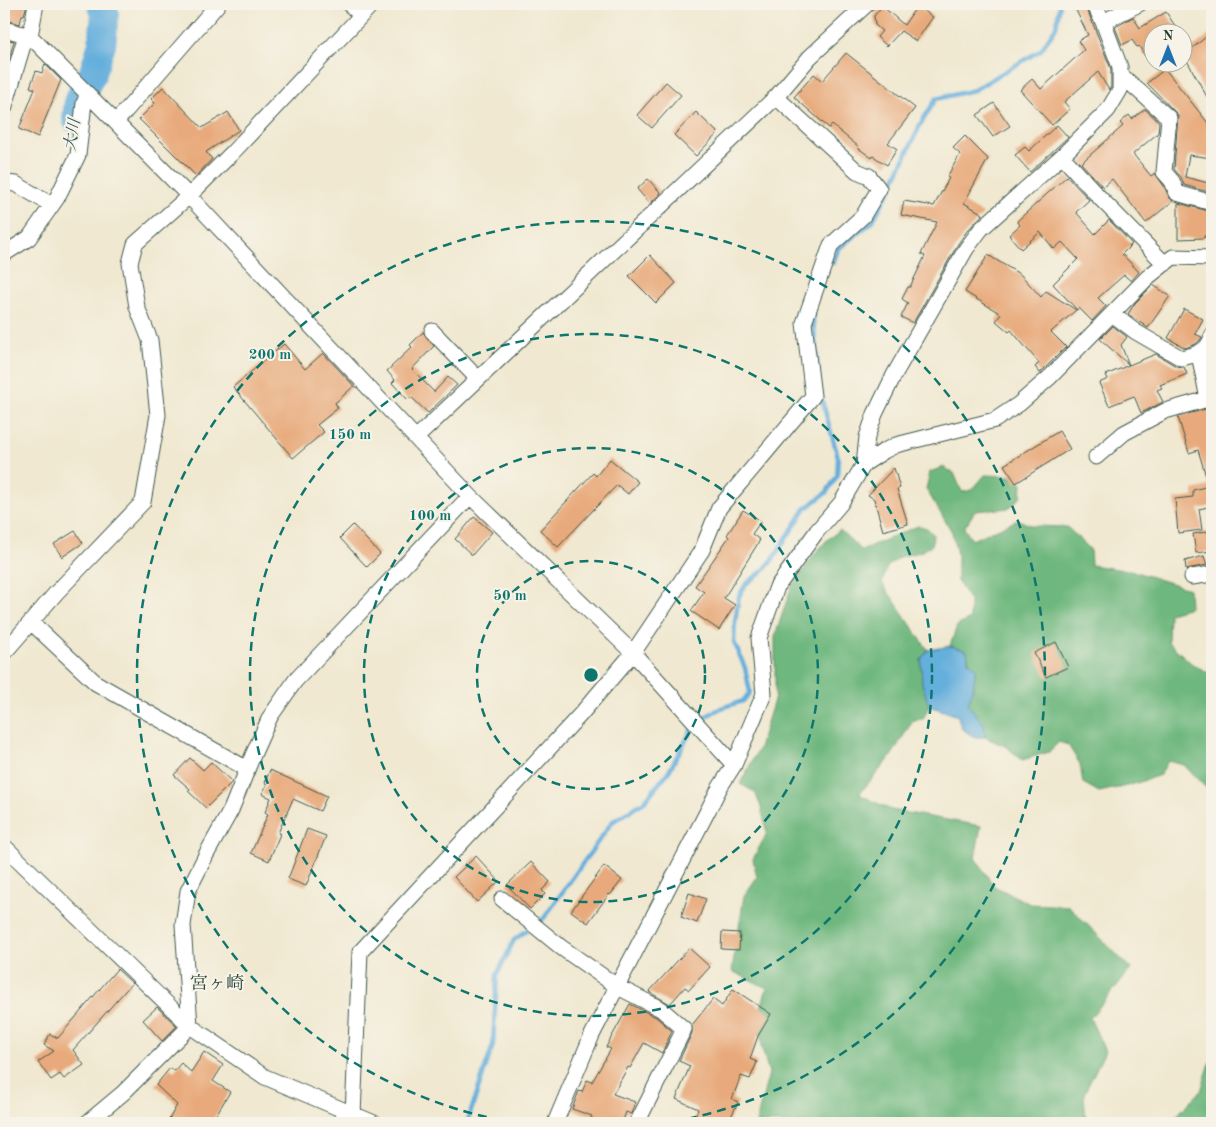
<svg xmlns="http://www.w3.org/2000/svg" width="1216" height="1127" viewBox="0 0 1216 1127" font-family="'Old Standard TT','Noto Serif JP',serif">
<rect width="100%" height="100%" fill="#f7f3e8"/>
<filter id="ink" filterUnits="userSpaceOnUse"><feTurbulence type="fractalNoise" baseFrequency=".02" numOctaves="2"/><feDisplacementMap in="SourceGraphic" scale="10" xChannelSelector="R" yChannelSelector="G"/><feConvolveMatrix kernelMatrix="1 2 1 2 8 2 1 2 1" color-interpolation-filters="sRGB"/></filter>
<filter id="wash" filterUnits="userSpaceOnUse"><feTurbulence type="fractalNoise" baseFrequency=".0096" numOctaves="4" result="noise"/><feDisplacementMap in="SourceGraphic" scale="20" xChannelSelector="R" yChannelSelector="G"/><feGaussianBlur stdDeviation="1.12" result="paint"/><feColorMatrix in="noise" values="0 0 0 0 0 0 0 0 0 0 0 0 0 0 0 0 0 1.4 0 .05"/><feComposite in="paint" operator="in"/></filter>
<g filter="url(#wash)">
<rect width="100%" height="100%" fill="#f0e8d0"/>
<!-- forest -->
<path fill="#6eb77e" stroke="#467a59" d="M 943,467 L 954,473 L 962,492 L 972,490 L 985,475 L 1009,476 L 1022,483 L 1021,496 L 1010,508 L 975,511 L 964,528 L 972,540 L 1018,520 L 1033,526 L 1067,527 L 1090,549 L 1091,565 L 1136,572 L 1189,589 L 1190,607 L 1169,613 L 1168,642 L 1191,663 L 1212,675 L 1212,794 L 1184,765 L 1168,761 L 1160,775 L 1131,785 L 1099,792 L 1083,783 L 1080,764 L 1068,745 L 1059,742 L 1049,752 L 1022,760 L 1007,747 L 985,737 L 984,724 L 968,705 L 973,688 L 967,651 L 950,646 L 957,626 L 970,619 L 970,600 L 957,581 L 957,554 L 952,532 L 926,489 L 930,472 Z
M 918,526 L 927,528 L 933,534 L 932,545 L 920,552 L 899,557 L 887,567 L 882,583 L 928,650 L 921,660 L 922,683 L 929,706 L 923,719 L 913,720 L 890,758 L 859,794 L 891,810 L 981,826 L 975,858 L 994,886 L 1030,904 L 1069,906 L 1131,969 L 1090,1018 L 1105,1051 L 1084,1094 L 1086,1123 L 756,1123 L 769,1073 L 762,1048 L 759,1014 L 767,988 L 732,971 L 744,896 L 757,877 L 753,859 L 767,833 L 761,807 L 755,792 L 740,784 L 759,748 L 775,697 L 775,636 L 791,588 L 814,555 L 827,540 L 840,530 L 861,550 Z
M 1212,1057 L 1212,1123 L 1169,1123 L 1201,1091 Z"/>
<!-- water -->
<path fill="#65afdd" stroke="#427688" d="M 950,646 L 967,651 L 968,661 L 976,667 L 973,688 L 968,705 L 984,724 L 985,737 L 974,737 L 961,728 L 958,716 L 929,706 L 922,683 L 921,660 L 928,650 Z"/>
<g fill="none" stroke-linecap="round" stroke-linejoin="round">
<!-- stream -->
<path stroke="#65afdd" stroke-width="4.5" d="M 833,263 L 838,249 L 872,222 L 888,194 L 920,125 L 936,99 L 974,90 L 1041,50 L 1056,27 L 1060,4
M 467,1123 L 493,1045 L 497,975 L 514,940 L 544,918 L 612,822 L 644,802 L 669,771 L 696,722 L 721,708 L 743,701 L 750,692 L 745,668 L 734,642 L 735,621 L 739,596 L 746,584 L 764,570 L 773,559 L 805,509 L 826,493 L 837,476 L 838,457 L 820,393 L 813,320 L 814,315"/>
<!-- river -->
<path stroke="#65afdd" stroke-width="28" d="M 76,119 L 78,100 L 92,75 L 102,44 L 105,13 L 101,4"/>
</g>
<g id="blocks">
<!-- building -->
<path fill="#e8aa7b" d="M 4,4 L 27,4 L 24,15 L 22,15 L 20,24 L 4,20 Z
M 1073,4 L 1085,4 L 1111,69 L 1111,87 L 1109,90 L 1098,72 L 1064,102 L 1070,109 L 1052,125 L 1020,90 L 1032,79 L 1041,89 L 1084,50 L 1078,41 L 1088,35 Z
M 882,6 L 904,25 L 917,6 L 933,17 L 916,41 L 901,31 L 887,46 L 877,37 L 882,31 L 875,25 L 874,16 Z
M 1166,12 L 1179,32 L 1154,32 L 1154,51 L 1145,56 L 1139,46 L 1137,47 L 1132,40 L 1122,45 L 1115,27 L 1133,17 L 1140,28 Z
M 1212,32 L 1212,106 L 1184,55 Z
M 4,39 L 14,41 L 4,77 Z
M 846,53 L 915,108 L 888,143 L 897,149 L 887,165 L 873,156 L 872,158 L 858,148 L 859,147 L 832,125 L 829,128 L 794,97 L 814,74 L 822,81 Z
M 45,64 L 61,80 L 38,137 L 19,129 L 35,89 L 30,87 L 36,71 L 42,73 Z
M 1165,69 L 1212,128 L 1212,158 L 1189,155 L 1185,177 L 1212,184 L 1212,193 L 1184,185 L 1181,177 L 1174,169 L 1178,115 L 1147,83 Z
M 666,82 L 681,95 L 652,128 L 637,115 Z
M 163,87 L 202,128 L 228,112 L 239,130 L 206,152 L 212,159 L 196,176 L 139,119 L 155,103 L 151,99 Z
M 994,103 L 1010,126 L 993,137 L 977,115 Z
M 1145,109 L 1159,122 L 1158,133 L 1133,154 L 1151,176 L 1155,173 L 1164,186 L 1169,197 L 1173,201 L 1146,223 L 1112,179 L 1103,187 L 1081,163 L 1123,126 L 1120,123 L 1129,115 L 1132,119 Z
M 696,112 L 718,133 L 696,156 L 674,135 Z
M 1057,125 L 1068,137 L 1030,172 L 1015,155 L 1025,147 L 1029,151 Z
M 965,136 L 988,159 L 964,203 L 983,214 L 967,231 L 958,244 L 913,323 L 901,317 L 908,303 L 902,299 L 908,287 L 910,287 L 925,256 L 921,254 L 937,222 L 901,215 L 904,201 L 934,206 L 949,178 L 947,177 L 960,154 L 953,148 Z
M 1067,176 L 1089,200 L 1076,212 L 1095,234 L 1109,220 L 1132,244 L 1122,254 L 1139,272 L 1131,281 L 1124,275 L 1098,298 L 1106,306 L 1092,321 L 1079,308 L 1077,310 L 1053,284 L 1078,259 L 1062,242 L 1054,249 L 1040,232 L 1021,249 L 1009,235 L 1020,225 L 1017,221 Z
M 648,179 L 661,193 L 650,204 L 637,189 Z
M 1178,203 L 1212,212 L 1212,236 L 1204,236 L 1204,238 L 1178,239 Z
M 650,255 L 676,283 L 656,303 L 629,276 Z
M 988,255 L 1021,275 L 1041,297 L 1046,291 L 1076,310 L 1051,332 L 1066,347 L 1040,373 L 1035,367 L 1039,363 L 1011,330 L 1009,332 L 996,321 L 1001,314 L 965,292 Z
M 1153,285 L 1170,296 L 1148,328 L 1128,314 L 1135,303 Z
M 1184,309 L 1203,319 L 1195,334 L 1202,337 L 1200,340 L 1196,344 L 1185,348 L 1168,338 Z
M 1113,326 L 1127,337 L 1121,345 L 1129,365 L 1156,354 L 1176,366 L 1184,367 L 1187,374 L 1160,385 L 1162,388 L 1157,390 L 1163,402 L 1141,413 L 1134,396 L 1109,406 L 1099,383 L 1108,379 L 1106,375 L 1129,365 L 1100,339 Z
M 423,332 L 434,346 L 412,369 L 434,392 L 448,377 L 457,385 L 428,413 L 411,397 L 408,400 L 392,383 L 395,380 L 387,371 L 412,347 L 410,345 Z
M 284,344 L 305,369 L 323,353 L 354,386 L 335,403 L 338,408 L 317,425 L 324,432 L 293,458 L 233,387 Z
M 1212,407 L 1212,506 L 1199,509 L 1202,530 L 1178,533 L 1175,499 L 1193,497 L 1193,490 L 1209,486 L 1198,450 L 1189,453 L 1178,417 Z
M 1059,431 L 1070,449 L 1016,483 L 1004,465 Z
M 610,459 L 638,482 L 628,494 L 617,485 L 558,547 L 540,530 L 593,473 L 596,476 Z
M 894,468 L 900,488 L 897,489 L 908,524 L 883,531 L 874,499 L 868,495 Z
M 743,510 L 761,521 L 752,534 L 760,540 L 724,598 L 735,605 L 719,630 L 691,611 L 704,592 L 695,586 L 729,537 L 727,535 Z
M 474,517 L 492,532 L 472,555 L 455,539 Z
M 353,525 L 380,554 L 367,567 L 340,538 Z
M 75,531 L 83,543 L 62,557 L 54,544 Z
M 1212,531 L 1212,551 L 1196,553 L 1193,534 Z
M 1204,556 L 1207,565 L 1186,569 L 1185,561 Z
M 1056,642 L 1068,667 L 1046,677 L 1034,653 Z
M 190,758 L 203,770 L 211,762 L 232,782 L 206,808 L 188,791 L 190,789 L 174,775 Z
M 270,770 L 327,796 L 320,811 L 293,799 L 278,833 L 280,834 L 269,861 L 251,853 L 268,814 L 265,812 L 271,798 L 262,794 L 267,784 L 265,783 Z
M 307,829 L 326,836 L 306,886 L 288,879 Z
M 476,856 L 499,881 L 477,902 L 454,877 Z
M 531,862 L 550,882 L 542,890 L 545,894 L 530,909 L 507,885 Z
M 604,866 L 622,880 L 610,895 L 609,894 L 588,923 L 571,911 Z
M 689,893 L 706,899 L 697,923 L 681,917 Z
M 722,932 L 740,933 L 739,950 L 721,949 Z
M 689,948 L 710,967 L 689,990 L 685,987 L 670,1004 L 649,992 Z
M 117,969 L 132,983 L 73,1050 L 84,1065 L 64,1079 L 60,1074 L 51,1080 L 38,1062 L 54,1051 L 44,1045 L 50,1034 L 58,1038 Z
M 733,989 L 771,1014 L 758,1036 L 750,1059 L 757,1062 L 750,1079 L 741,1076 L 732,1099 L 738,1102 L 728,1123 L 702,1123 L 694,1120 L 698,1109 L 676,1099 L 690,1066 L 679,1061 L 692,1033 L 692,1025 L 713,999 L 722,1006 Z
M 630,1004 L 656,1017 L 672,1031 L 662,1053 L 644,1043 L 630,1068 L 628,1067 L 613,1094 L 635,1102 L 631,1114 L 626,1112 L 622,1123 L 605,1123 L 591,1118 L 592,1116 L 572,1109 L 579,1091 L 582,1092 L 587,1080 L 592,1082 L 611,1049 L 606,1047 Z
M 157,1007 L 177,1026 L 162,1041 L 143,1020 Z
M 204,1052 L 223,1065 L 213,1081 L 230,1092 L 211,1123 L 167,1123 L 177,1105 L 156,1085 L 170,1068 L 174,1071 L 181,1063 L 191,1072 Z"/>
</g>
</g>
<g filter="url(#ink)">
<use href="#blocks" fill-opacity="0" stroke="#3e574b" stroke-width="1"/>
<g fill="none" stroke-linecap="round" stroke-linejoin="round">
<!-- street casing -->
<g stroke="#3e574b" stroke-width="17">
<path id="street" d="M 349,4 L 361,15
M 1103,22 L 1139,4
M 4,29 L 30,36 L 189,196 L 470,496 L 633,653 L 734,765
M 30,36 L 36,4
M 1120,74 L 1169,118 L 1164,172 L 1172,181 L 1177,193 L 1212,203
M 4,109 L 26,35
M 116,122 L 218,4
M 1062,156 L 1100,198 L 1165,264
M 4,183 L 16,184 L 52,205
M 4,254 L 29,238 L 57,198 L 78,155 L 84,103 L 88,94
M 1112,314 L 1136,332 L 1181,358 C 1195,355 1208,352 1212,336
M 432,331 L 478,379
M 416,438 L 776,97 L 810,57 L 867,4
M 1096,457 L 1124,433 L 1165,411 L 1208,399 L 1199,354
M 864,464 L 867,437 L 875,414 L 894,375 L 966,249 L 981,229 L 1062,156 L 1108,110 L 1120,90 L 1120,67 L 1103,22 L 1094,4
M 1192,577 L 1212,574
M 31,622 L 96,683 L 247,769
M 4,653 L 56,593 L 143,502 L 158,415 L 150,340 L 137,307 L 130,263 L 135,244 L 189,196 L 233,152 L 372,4
M 4,846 L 190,1026 L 265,1077 L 374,1123
M 502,899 L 562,948 L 618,987 L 661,1009 L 684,1029 L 637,1123
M 353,1115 L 360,952 L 580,715 L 633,653 L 702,550 L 719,508 L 813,396 L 804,323 L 831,245 L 863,216 L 879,189 L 869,176 L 857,171 L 776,97
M 87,1123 L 123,1093 L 190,1026 L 183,925 L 188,891 L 207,853 L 231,810 L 253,755 L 270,717 L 295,681 L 470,496
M 555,1123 L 592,1035 L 720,787 L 734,765 L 764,694 L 759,638 L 777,587 L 817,531 L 841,503 L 864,464 L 884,451 L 896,445 L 995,420 L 1019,404 L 1050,377 L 1148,277 L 1173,257 L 1212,258"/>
</g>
<!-- street -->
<use href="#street" stroke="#fff" stroke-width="15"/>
</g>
</g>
<!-- distance rings -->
<g fill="none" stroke="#0f766e" stroke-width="2.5" stroke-dasharray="9 6">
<circle cx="591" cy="675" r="114"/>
<circle cx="591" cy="675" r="227"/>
<circle cx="591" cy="675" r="341"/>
<path d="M516 1123A454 454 0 1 1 666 1123"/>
</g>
<g text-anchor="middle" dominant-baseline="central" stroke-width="4" stroke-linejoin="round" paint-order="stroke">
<!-- water labels -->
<g font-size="16" font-style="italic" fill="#305a5e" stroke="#f7f3e8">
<text transform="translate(73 135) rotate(-80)">大川</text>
</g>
<!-- quarter labels -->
<g font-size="18" fill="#1f3d34" stroke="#f7f3e8">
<text x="217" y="984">宮ヶ崎</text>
</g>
</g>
<circle cx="591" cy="675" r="8" fill="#0f766e" stroke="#f7f3e8" stroke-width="2.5"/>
<g font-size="15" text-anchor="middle" font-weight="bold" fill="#0f766e" stroke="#f7f3e8" stroke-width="4" stroke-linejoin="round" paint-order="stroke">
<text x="270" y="359">200 m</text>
<text x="350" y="439">150 m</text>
<text x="430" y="520">100 m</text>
<text x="510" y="600">50 m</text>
</g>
<!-- margin -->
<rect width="1216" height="1127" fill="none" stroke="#f7f3e8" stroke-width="20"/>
<!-- north arrow -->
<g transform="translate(1168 48)"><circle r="24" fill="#f7f3e8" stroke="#a1aaa0"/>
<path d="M0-4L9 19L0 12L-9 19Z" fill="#1f6fb2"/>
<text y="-8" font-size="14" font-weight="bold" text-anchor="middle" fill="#1f3d34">N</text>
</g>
</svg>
